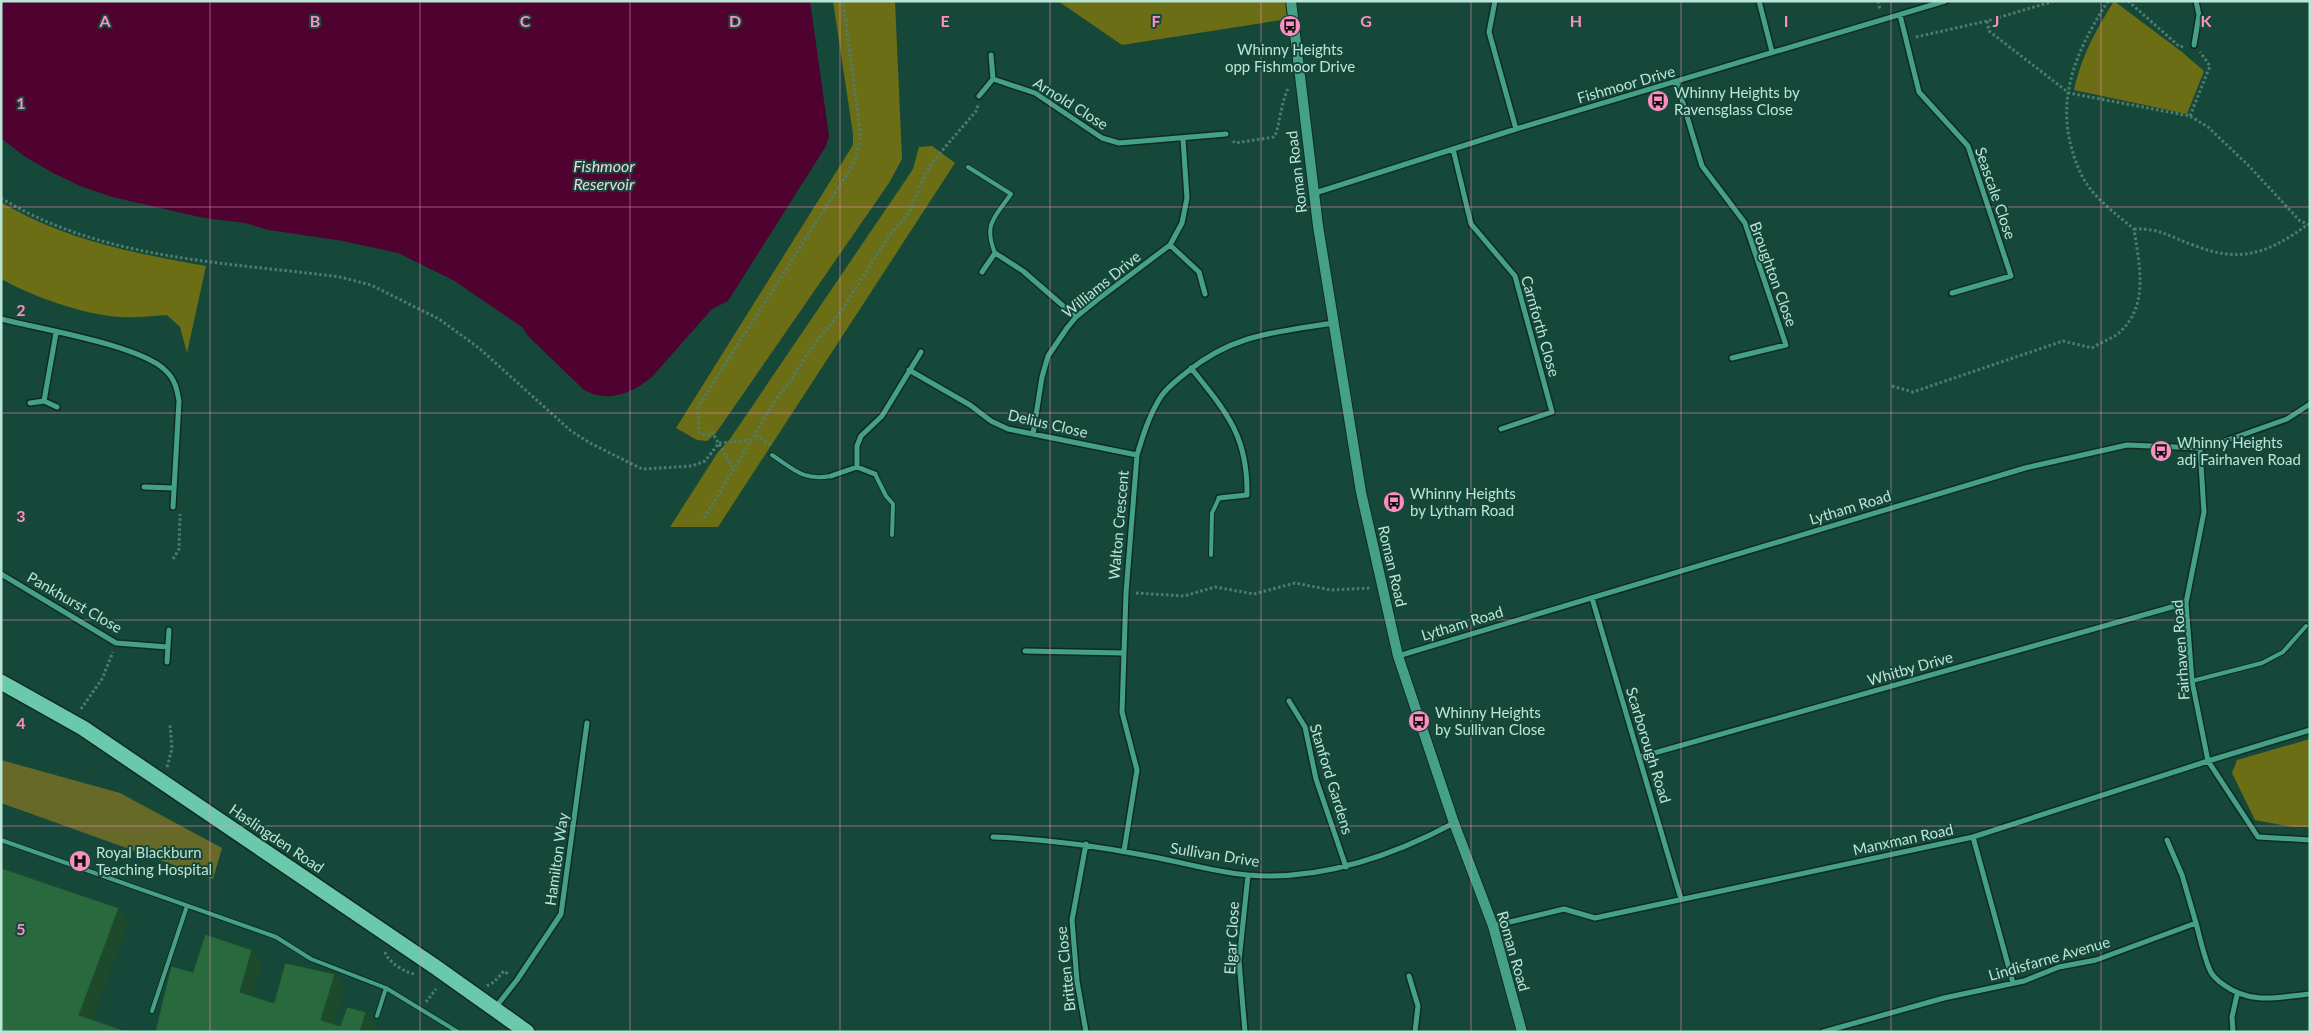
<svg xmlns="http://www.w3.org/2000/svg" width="2311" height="1033" viewBox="0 0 2311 1033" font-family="Lato,sans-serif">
<rect width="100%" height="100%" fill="#16483a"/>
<!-- green -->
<path fill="#6c6e16" d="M 833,1 L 895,1 L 902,159 L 889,183 L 716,433 L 707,441 L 697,440 L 676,428 L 853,145 L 853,134 Z
M 1058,1 L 1286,1 L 1288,19 L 1122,45 Z
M 2114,1 L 2182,52 L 2204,71 L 2187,114 L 2074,90 C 2082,55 2095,32 2114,1 Z
M 932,146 L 955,163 L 718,527 L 670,527 L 718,452 L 730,439 L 903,184 L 913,169 L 919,147 Z
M 1,202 C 64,240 134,253 206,266 L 187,353 L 180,327 L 167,315 C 152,316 136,318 121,317 C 84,315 34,297 1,279 Z
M 2310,739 L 2310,827 L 2292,827 L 2255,820 L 2232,773 L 2237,760 Z"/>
<!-- forest -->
<path fill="#666928" d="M 1,760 L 120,793 L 222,848 L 213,879 L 1,803 Z"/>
<!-- water -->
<path fill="#4f0130" d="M 1,1 L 810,1 L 829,136 L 826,146 L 728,301 L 712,309 L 651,378 C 630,394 608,403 584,390 L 528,336 L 522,327 L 453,280 L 398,253 L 343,241 L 269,230 L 245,223 L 204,218 L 112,197 L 80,186 L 53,173 L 24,156 L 1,138 Z"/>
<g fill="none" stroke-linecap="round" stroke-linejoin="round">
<!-- lane casing -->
<g stroke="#0e2b22" stroke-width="6">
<path id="lane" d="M 968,167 L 1011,194 C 995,217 983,224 995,253
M 772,455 C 795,470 803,481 831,476
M 875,474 L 886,496 L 893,504 L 892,535
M 1211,555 L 1212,513 L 1219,498
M 2192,681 L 2262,663 L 2283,652 L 2306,626
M 1,840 L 276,937 L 311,959 L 386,988 L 458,1032
M 152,1011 L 187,906
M 377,1016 L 386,988"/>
</g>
<!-- street casing -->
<g stroke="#0e2b22" stroke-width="8">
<path id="street" d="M 1495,1 L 1489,32 L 1516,129
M 1759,1 L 1772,52
M 1900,15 L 1919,92 L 1968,146 L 2011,276 L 1952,293
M 2194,45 L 2199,15 L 2196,1
M 993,79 L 1035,93 L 1102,138 L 1119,143 L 1226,134
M 1677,83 L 1702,166 L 1745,223 L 1786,345 L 1732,358
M 979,96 L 993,79 L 991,55
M 1453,149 L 1471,224 L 1515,276 L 1552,412 L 1501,429
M 1315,193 L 1516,129 L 1945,1
M 1170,245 L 1199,272 L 1205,294
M 982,272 L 995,253 L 1023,271 L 1076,317
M 1,319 C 40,329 139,345 165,370 C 175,379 177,389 179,401 L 173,507
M 1191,368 C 1227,413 1248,436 1247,495 L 1219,498
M 909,370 L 970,405 L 991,421 L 1008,429 L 1137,455
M 44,401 L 56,333
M 30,403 L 44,401 L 57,407
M 1033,434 L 1042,377 L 1048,356 L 1067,328 L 1076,317 L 1097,300 L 1170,245 L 1182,223 L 1187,198 L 1183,139
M 2200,448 L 2204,512 L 2186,603 L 2192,681 L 2208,761 L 2258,837 L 2310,840
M 857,467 L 857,446 L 861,436 L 882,416 L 921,352
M 831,476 L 857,467 L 875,474
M 144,487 L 174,488
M 1,574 L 116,643 L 168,647
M 1592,598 L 1681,899
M 1025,651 L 1124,653
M 1398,656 L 2025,468 L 2127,445 L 2200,448 L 2222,442 L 2287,419 L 2310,404
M 167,662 L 169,630
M 1289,701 L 1305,727 L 1316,779 L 1346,867
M 1640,757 L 2186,603
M 993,837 C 1046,839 1091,845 1143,855 C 1178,861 1213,872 1248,875 C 1320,881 1392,856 1454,823
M 1973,837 L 2013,983
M 2167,840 L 2182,875 L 2196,923
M 1086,844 L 1072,920 L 1077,981 L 1086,1032
M 1124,851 L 1137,770 L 1122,712 L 1126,593 L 1137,455 C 1143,435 1149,416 1160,398 C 1166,388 1178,379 1187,372 C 1233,334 1277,332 1333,323
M 1493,926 L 1564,909 L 1595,918 L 1973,837 L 2208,761 L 2310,730
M 1409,976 L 1418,1006 L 1415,1032
M 495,1008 L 517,980 L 561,914 L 587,723
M 1245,1032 L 1239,961 L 1248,875
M 1823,1032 L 1944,998 L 2024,981 L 2059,967 L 2096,960 L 2196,923 C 2200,938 2203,953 2209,968 C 2211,974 2218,981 2224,985 C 2252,1005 2278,997 2310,994
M 2233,1032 L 2232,1017 L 2237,995"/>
</g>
<!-- secondary casing -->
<g stroke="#0e2b22" stroke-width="12">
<path id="secondary" d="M 1291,1 L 1318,226 L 1361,492 L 1398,656 L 1454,823 L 1493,926 L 1522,1032"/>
</g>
<!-- highway casing -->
<g stroke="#0e2b22" stroke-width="18">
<path id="highway" d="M 1,682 L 83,728 L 434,966 L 527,1032"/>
</g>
<!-- path -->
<path stroke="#4e7d6f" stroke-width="3" stroke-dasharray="2.5 2.5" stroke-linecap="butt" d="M 1878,1 L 1880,10
M 2128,1 L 2180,47 L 2184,46
M 1987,21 L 1989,31 L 2069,93 L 2190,116 L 2208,127 L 2249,166 L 2300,221 L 2310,225
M 1916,37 L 1987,21 L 2054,1
M 2190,116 L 2210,66 L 2200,52
M 1233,141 L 1235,143 L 1274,137 C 1279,131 1281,101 1288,89
M 1,198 C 102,260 225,262 340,277 L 371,285 L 439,319 L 479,348 L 571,431 L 590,443 L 642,469 L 692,466 L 705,461 L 719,443 L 753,440
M 2134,229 C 2160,228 2170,237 2193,245 C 2240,264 2269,253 2307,225
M 1892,386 L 1913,392 L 2063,341 L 2092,348 C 2101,342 2115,338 2122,330 C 2149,303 2139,263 2134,229 C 2116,214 2092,197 2081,174 C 2051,109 2072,57 2108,1
M 756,435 L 772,446
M 733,468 L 712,432 L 706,436 L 699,432 L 698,407 L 854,163 L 861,138 L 843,1
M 704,518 L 778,396 L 790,382 L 809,351 L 840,313 L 889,236 L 909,213 L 925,174 L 934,160 L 977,110 L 978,104
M 173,559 L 179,549 L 180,514
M 1136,593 L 1184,596 L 1215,587 L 1254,594 L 1295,583 L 1331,590 L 1370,588
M 81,709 L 102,679 L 113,652
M 167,767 L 172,749 L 170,725
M 385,952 C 388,962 405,973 415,974
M 487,986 L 494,982 L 504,971 L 508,974
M 426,1002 L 436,989"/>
<!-- lane -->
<use href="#lane" stroke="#44a086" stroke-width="4"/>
<!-- street -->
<use href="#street" stroke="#44a086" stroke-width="5"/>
<!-- secondary -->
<use href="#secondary" stroke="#44a086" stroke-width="10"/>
<!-- highway -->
<use href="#highway" stroke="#6ac8ab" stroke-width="15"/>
</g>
<!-- shaded-wall -->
<path fill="#1d4a2b" d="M 119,908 L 129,922 L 89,1029 L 79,1015 Z
M 252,950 L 262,964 L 250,1006 L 240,992 Z
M 335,974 L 345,988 L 332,1032 L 321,1020 Z
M 366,1012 L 376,1027 L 375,1032 L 360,1032 Z"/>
<!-- building -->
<path fill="#29693e" stroke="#1d4a2b" d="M 1,868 L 119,908 L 79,1015 L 128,1032 L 1,1032 Z
M 205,934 L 252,950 L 240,992 L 274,1003 L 285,963 L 335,974 L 321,1020 L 340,1026 L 347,1007 L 366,1012 L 360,1032 L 155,1032 L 171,966 L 193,972 Z"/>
<!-- grid -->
<path fill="none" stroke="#fc8fc2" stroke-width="1" stroke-opacity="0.55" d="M 210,1 L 210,1032M 420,1 L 420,1032M 630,1 L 630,1032M 840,1 L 840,1032M 1050,1 L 1050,1032M 1261,1 L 1261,1032M 1471,1 L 1471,1032M 1681,1 L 1681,1032M 1891,1 L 1891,1032M 2101,1 L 2101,1032M 1,207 L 2310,207M 1,413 L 2310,413M 1,620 L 2310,620M 1,826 L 2310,826"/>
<!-- icons -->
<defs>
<g id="bus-disc" transform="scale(1.125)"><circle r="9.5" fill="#fc8fc2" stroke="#16483a"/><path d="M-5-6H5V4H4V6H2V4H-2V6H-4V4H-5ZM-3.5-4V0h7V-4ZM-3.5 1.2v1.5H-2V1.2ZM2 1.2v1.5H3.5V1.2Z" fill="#111"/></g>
<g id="hospital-disc" transform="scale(1.125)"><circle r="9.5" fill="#fc8fc2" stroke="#16483a"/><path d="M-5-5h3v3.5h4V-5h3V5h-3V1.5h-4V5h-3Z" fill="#111"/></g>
</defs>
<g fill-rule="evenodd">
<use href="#bus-disc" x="1290" y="26"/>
<use href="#bus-disc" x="1658" y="101"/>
<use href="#bus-disc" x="2161" y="451"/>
<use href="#bus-disc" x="1394" y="502"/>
<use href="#bus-disc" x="1419" y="721"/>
<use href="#hospital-disc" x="80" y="861"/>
</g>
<g text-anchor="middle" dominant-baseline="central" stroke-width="4" stroke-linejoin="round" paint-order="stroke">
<!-- poi labels -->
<g font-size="15" fill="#bbe5d6" stroke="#16483a" text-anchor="start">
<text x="1290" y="49" text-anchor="middle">Whinny Heights<tspan x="1290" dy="17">opp Fishmoor Drive</tspan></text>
<text x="1674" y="92">Whinny Heights by<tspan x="1674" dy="17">Ravensglass Close</tspan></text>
<text x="2177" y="442">Whinny Heights<tspan x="2177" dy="17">adj Fairhaven Road</tspan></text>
<text x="1410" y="493">Whinny Heights<tspan x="1410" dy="17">by Lytham Road</tspan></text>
<text x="1435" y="712">Whinny Heights<tspan x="1435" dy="17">by Sullivan Close</tspan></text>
<text x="96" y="852">Royal Blackburn<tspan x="96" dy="17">Teaching Hospital</tspan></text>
</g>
<!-- street labels -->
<g font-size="15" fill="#bbe5d6" stroke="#16483a">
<text transform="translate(1626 84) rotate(-16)">Fishmoor Drive</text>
<text transform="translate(1071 103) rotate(32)">Arnold Close</text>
<text transform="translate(1296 172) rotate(-97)">Roman Road</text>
<text transform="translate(1996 193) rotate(71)">Seascale Close</text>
<text transform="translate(1774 274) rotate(70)">Broughton Close</text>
<text transform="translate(1101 284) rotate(-39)">Williams Drive</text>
<text transform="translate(1541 326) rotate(74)">Carnforth Close</text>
<text transform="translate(1048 423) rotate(13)">Delius Close</text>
<text transform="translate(1850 507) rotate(-17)">Lytham Road</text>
<text transform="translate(1118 525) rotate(-85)">Walton Crescent</text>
<text transform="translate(1393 566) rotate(77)">Roman Road</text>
<text transform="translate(75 602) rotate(30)">Pankhurst Close</text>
<text transform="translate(1462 623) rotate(-17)">Lytham Road</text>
<text transform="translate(2180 650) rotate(-94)">Fairhaven Road</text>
<text transform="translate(1910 668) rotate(-16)">Whitby Drive</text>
<text transform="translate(1649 745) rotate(73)">Scarborough Road</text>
<text transform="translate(1332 779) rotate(73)">Stanford Gardens</text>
<text transform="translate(277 838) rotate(34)">Haslingden Road</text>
<text transform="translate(1903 839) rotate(-12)">Manxman Road</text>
<text transform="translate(1215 854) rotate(9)">Sullivan Drive</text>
<text transform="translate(556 859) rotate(-82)">Hamilton Way</text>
<text transform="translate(1231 938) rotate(-87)">Elgar Close</text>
<text transform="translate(1514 951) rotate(74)">Roman Road</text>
<text transform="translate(2049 958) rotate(-16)">Lindisfarne Avenue</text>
<text transform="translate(1065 969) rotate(-96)">Britten Close</text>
</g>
<!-- water labels -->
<g font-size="16" font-style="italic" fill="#f1d4e0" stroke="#16483a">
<text x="604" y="165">Fishmoor<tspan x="604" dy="18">Reservoir</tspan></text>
</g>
</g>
<g font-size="16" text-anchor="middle" font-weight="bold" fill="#fc8fc2" stroke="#16483a" stroke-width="4" stroke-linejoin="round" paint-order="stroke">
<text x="105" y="27">A</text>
<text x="315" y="27">B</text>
<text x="525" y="27">C</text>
<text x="735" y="27">D</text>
<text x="945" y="27">E</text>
<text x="1156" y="27">F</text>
<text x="1366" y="27">G</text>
<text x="1576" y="27">H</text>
<text x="1786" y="27">I</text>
<text x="1996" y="27">J</text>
<text x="2206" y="27">K</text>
<text x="21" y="109">1</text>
<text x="21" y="316">2</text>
<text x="21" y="522">3</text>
<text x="21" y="729">4</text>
<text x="21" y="935">5</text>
</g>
<!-- border -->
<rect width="2311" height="1033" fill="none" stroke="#bbe5d6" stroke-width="5"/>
</svg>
